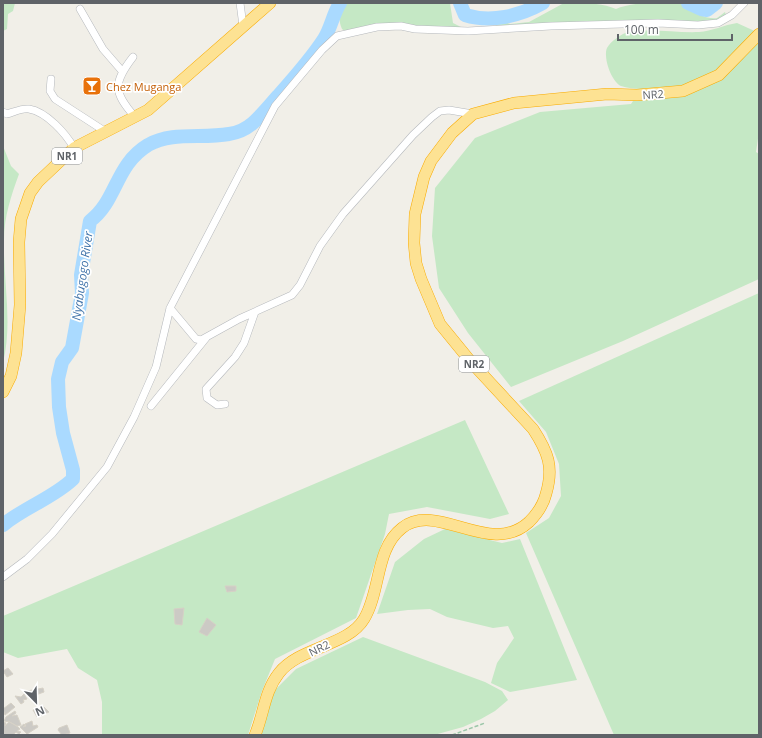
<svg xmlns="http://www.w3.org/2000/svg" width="762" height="738" viewBox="0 0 762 738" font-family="'Open Sans',sans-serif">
<rect width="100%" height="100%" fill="#f1efe8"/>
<!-- green -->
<path fill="#c5e8c5" d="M 3,3 L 15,3 L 13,11 L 8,14 L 7,29 L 3,31 Z
M 343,3 L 450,3 L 453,23 L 463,28 C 424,27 384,21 346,32 L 342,29 C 338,20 339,12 343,3 Z
M 564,3 C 581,3 600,2 616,9 C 630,3 663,0 680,3 C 692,5 698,20 717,18 L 725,12 L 726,15 L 715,21 L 491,29 L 502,21 L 510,24 L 529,22 Z
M 737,23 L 759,33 L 759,132 L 756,152 L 759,154 L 759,279 L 623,341 L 511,387 L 468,333 L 439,288 L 432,236 L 435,188 L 475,138 L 540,112 L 631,104 L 637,95 L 685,86 C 668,87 637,92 621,86 C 611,81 603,57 607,48 C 610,42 622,33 629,32 C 651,28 676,33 699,32 C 712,31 724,25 737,23 Z
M 3,146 L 11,166 L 19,174 C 11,196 4,217 4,240 C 3,282 13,322 3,363 Z
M 759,293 L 759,735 L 614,735 L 526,533 L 549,518 L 561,496 L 559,464 L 546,432 L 519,401 Z
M 465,420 L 509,514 L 490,519 L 427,507 L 389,514 L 385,534 L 356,618 L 275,659 L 262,691 L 248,735 L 102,735 L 102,702 L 97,680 L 78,668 L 67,649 L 18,658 L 3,652 L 3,616 Z
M 445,529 L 502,543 L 520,539 L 577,680 L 510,692 L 491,683 L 497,663 L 514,638 L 508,626 L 493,628 L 447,617 L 430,609 L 408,610 L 377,614 L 395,562 L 424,539 Z
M 363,637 L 485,682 L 502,691 L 508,700 L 495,711 L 481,719 L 463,727 L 434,735 L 261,735 L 262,706 L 277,688 L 296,669 Z"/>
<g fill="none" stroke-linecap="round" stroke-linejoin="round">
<!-- river -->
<path stroke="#aadaff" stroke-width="14" d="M 460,3 L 465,15 C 491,23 520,16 543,3
M 688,3 L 701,9 L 707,10 L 716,3
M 3,525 C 25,507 53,498 73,479 L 73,470 L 63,433 L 59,407 L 58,379 L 62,362 L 72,348 L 82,293 L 81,275 L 90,221 C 117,201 115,165 148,145 C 173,131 201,139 229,134 C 237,133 246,129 253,123 C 262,115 270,105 278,96 C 294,78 311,59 324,39 C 331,28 333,14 340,3"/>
</g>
<!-- building -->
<path fill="#cccac5" stroke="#d6d1c6" d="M 225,586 L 236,586 L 236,591 L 227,592 Z
M 184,608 L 182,625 L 175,624 L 174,609 Z
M 207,618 L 216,625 L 207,636 L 199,632 Z
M 8,668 L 13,674 L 7,677 L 3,671 Z
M 37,688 L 38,689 L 43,688 L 44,692 L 33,696 L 33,693 L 28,694 L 26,691 L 33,690 L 34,692 L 34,689 Z
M 24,694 L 27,699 L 23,700 L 24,702 L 21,704 L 15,696 L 21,697 Z
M 11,703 L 15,707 L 5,715 L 3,709 Z
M 44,707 L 49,712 L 37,717 L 33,710 Z
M 15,711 L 16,713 L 12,716 L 17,715 L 21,725 L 17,726 L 8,721 L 18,727 L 20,729 L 17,731 L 21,732 L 19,734 L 16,732 L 13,735 L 3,735 L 3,722 L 6,723 L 5,726 L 9,722 L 4,721 L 6,717 Z
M 32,721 L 33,726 L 37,725 L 38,727 L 27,734 L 20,727 L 24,724 L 25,725 L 23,727 L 26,726 L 25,724 Z
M 67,725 L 70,733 L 62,735 L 58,730 L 59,728 Z"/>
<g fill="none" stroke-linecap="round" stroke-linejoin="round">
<!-- minor casing -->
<g stroke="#b5b8bc" stroke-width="8">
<path id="minor" d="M 240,3 L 243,26
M 80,9 L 103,49 L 122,71
M 133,57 C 113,83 113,92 135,117
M 51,79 L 50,91 L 55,99 L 106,132
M 3,112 L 7,114 C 14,112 22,108 29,109 C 47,112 66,134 74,148
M 170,308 L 196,339 L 201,340 L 239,319 L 292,295 L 300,285 L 320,246 L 343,214 L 413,135 L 432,117 L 440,111 L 449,110 L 473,114
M 225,404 L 217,405 L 207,398 L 206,389 L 235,357 L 244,343 L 255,312
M 151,406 L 206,338
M 3,577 L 27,559 L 52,534 L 107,467 L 134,417 L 156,367 L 170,308 L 275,106 L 322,50 L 337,36 L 377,27 L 401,26 L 415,29 L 468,31 L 551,26 L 658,23 L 698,25 L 718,23 L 732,15 L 744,3"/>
</g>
<!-- highway casing -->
<g stroke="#f9ab00" stroke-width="12">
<path id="highway" d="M 3,392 L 11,376 L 16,353 L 20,305 L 19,242 L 21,219 L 30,193 L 38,182 L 74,148 L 148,110 L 270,3
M 255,735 C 264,714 264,692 279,673 C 299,647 348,646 364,619 C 381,591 375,549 402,528 C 437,500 490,558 529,522 C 537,514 543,506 546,494 C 554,467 548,452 533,429 L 471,362 L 440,324 L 421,279 L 416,263 L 414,243 L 415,214 L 424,177 L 431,161 L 452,133 L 473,114 L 514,103 L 607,94 L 637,95 L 683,91 L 719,75 L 759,34"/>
</g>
<!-- path -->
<path stroke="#9cc7a9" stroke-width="1.5" stroke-dasharray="4 2" stroke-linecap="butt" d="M 452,735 L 485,723"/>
<!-- minor -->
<use href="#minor" stroke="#fff" stroke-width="7"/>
<!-- highway -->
<use href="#highway" stroke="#fde293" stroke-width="11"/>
</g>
<!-- icons -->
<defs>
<g id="bar-square" transform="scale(1)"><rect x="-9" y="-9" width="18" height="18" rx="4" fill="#e8710a" stroke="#fff"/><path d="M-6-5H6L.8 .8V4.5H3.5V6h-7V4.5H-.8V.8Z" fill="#fff"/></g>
</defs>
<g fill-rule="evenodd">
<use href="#bar-square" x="92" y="86"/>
</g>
<g text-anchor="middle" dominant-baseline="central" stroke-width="3.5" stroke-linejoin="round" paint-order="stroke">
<!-- shield labels -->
<g fill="#fff" stroke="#8f9295" stroke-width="1">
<rect x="52" y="148" width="30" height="16" rx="3"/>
<rect x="459" y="356" width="30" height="16" rx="3"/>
</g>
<g font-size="10" font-weight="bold" fill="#5f6368">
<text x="67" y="156">NR1</text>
<text x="474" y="364">NR2</text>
</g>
<!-- food labels -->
<g font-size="11" fill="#c56008" stroke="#fff" text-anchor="start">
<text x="106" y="86">Chez Muganga</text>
</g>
<!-- street labels -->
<g font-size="11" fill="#5f6368" stroke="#fff">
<text transform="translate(653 94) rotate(-4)">NR2</text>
<text transform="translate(319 648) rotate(-26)">NR2</text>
</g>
<!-- water labels -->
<g font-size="12" font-style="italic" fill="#4174aa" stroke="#fff">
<text transform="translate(82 276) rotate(-82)">Nyabugogo River</text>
</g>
</g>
<!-- border -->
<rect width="762" height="738" fill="none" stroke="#5f6368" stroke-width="8"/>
<!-- north arrow -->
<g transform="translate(36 702) rotate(157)" stroke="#ffffff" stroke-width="3" paint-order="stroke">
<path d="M0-3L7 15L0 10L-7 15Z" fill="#5f6368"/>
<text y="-6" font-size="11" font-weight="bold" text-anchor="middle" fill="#5f6368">N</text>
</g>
<!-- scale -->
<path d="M618 34v6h114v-6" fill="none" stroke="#5f6368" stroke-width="2"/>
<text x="624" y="34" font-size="12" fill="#5f6368" stroke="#ffffff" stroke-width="3" paint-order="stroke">100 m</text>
</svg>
